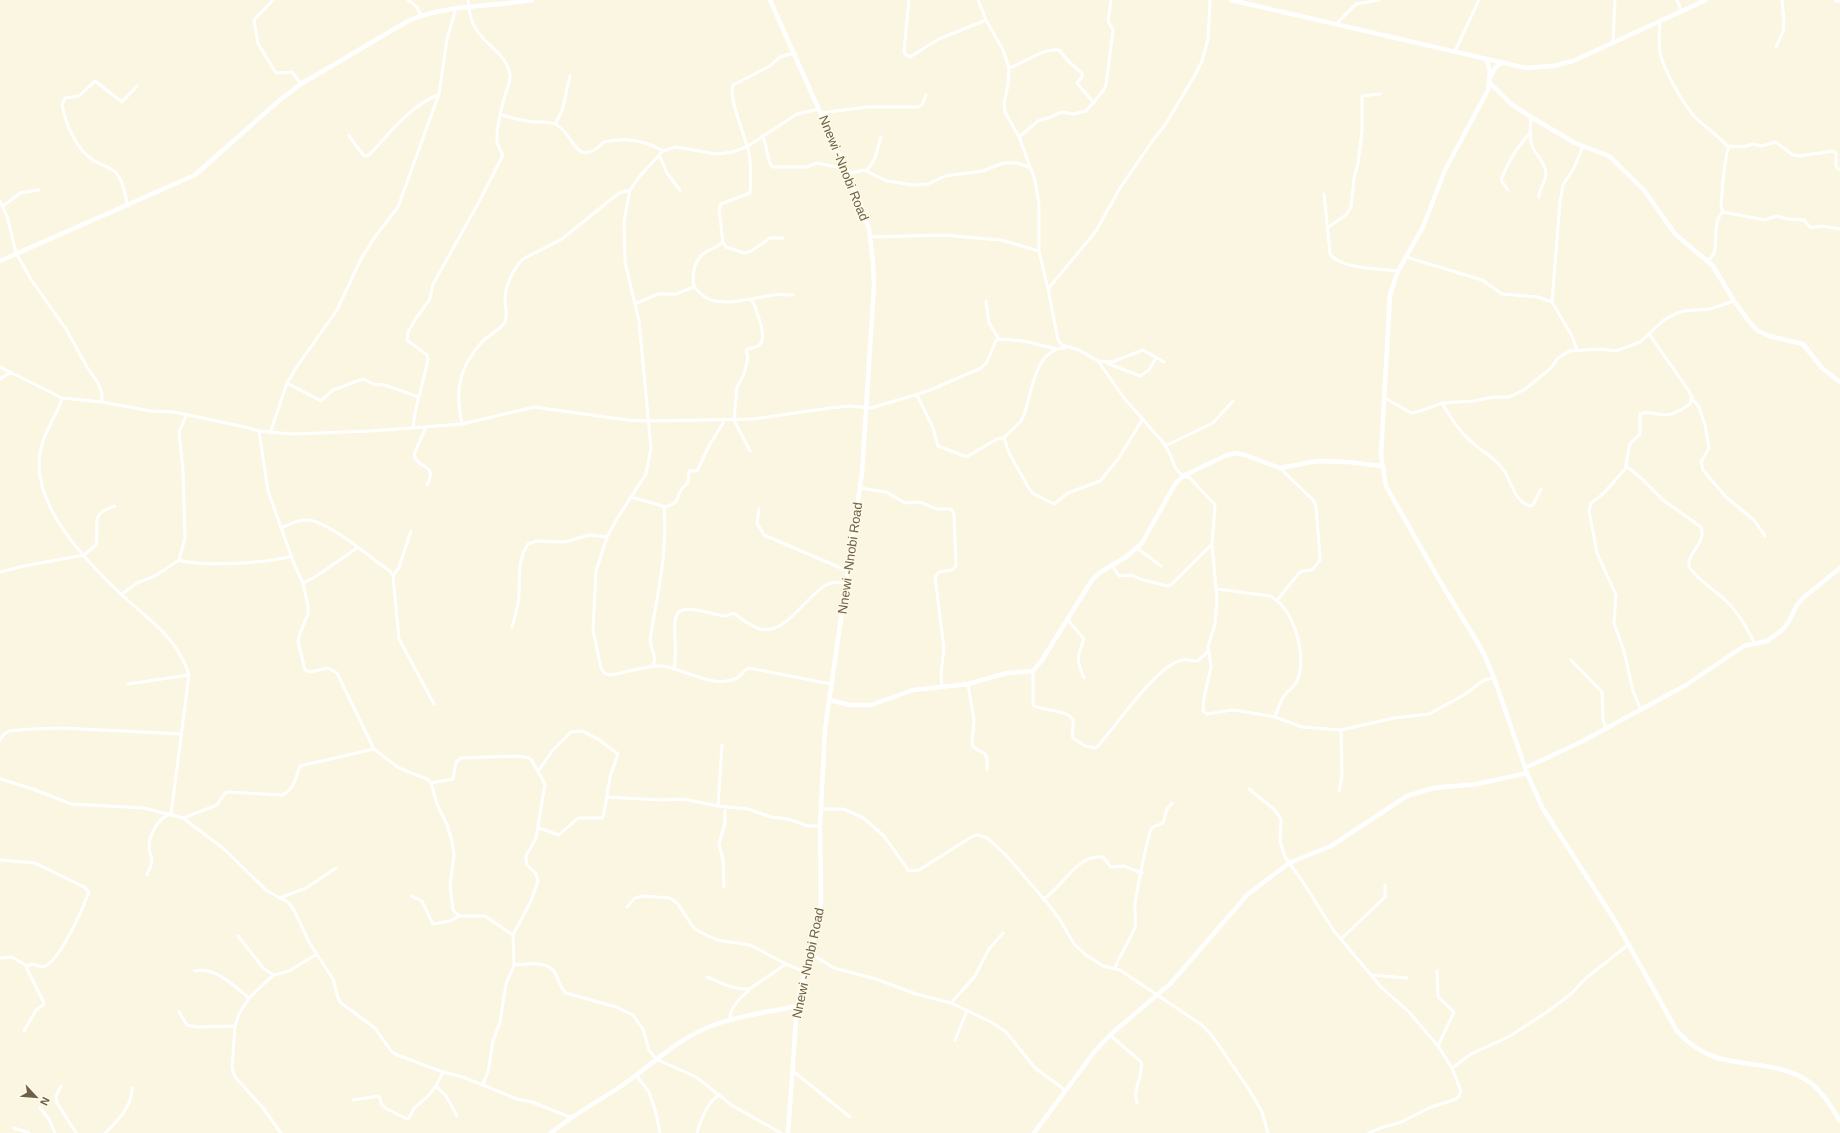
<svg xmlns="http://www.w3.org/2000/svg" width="1840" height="1133" viewBox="0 0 1840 1133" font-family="Arial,sans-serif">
<rect width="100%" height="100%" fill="#faf6e1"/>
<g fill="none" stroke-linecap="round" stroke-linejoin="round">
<!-- street -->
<path stroke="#fff" stroke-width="3" d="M 273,0 L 254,20 L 258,44 L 276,73 L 292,72 L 301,84
M 408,0 L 416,6 L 421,15
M 909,0 L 904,51 L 905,54 L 910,57 L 939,39 L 986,20
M 978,0 L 986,20 L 1003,50 L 1009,68 L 1008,85 L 1004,103 L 1005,112 L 1019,137 L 1035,180 L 1039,205 L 1039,251 L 1048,289 L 1058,340 L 1062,345 L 1079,350 L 1098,361 L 1124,398 L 1162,441 L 1169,452 L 1176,469 L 1183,476 L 1190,478 L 1215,505 L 1212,544 L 1217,600 L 1215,624 L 1208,646 L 1211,667 L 1204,698 L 1203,711 L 1207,714 L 1232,710 L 1247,712 L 1275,717 L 1302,727 L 1341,730 L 1394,718 L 1429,714 L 1464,695 L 1484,680 L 1494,678
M 1677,0 L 1681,10
M 1660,21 C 1659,34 1658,48 1662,60 C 1668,77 1683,103 1694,116 C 1705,127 1718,135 1728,147
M 1336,24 L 1356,4 L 1379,0
M 1613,43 L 1615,0
M 1776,47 L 1783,32 L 1784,22 L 1782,0
M 1455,51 L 1479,0
M 1009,68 C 1026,63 1041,48 1059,50 L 1069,62 L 1082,73 L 1082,77 L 1077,83 L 1094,103
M 819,109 L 797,114 L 748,146 L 733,152 L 716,154 L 676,147 L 663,151 L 639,177 L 630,190 L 624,221 L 625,262 L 639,321 L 651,448 L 646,474 L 618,517 L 607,537 L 596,571 L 593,630 L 601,668 C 603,673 605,674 610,675 C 627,673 645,665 662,666 C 685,669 711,688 735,679 C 741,677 743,670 749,668 L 831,684
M 821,113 L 867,107 L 918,107 L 922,105 L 926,95
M 501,115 C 511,117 519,120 528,121 C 537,123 547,121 555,124 C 575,133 575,171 604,142 C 626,137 645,140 663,151
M 1531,117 C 1530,126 1529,140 1533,148 C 1538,157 1545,163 1546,173 C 1546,182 1539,188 1539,197
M 555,124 L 562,111 L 570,76
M 349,136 L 363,155 L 365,156 L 369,155 C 391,132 409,107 439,94
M 762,136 C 768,145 766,158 772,167 L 807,167 L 817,163 L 846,169 L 852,173 L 864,170 L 887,181 L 913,185 L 928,184 L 945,176 L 983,171 L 1003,163 L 1018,163 L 1031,168
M 1019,137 L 1038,121 L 1051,117 L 1061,112 L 1074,114 L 1086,111 L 1103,91 L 1106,85 L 1113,30 L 1108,21 L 1111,0
M 659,155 L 667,173 L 680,190
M 867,171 L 875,158 L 881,137
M 1508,190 L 1501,180 C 1508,161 1517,147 1531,132
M 1324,194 L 1330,254 C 1340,269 1381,269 1398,271
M 0,201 L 7,216 L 16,253 L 32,281 L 66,329 L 87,367 L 98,383 L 102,394 L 102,402
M 3,206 L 20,193 L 39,190
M 128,206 C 125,196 124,182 117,174 C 111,166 101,166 93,160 C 76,149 66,125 62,105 L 65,98 L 79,96 L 95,81 L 122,102 L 137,86
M 1723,212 L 1721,207 C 1722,196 1724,151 1730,146 L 1743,147 L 1753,144 L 1762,146 L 1776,142 L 1793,155 L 1799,156 L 1833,151 L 1836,153 L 1836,167 L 1840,170
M 1327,228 L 1346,215 L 1351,207 L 1354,178 L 1358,164 L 1362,131 L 1362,96 L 1380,94
M 870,237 L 944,235 L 987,239 L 1001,240 L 1039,251
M 723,242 L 726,247 L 744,253 L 751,251 L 770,238 L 783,238
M 1406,257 L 1482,280 L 1502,294 L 1538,297 L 1552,302 L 1572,336 L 1577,350
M 1708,261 C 1711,258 1714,254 1715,250 C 1717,238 1713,221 1723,212 L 1765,220 L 1777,216 L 1787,219 L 1804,220 L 1811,228 L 1821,226 L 1840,229
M 1048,289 L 1096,231 L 1120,188 L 1153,140 L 1165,125 L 1195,75 L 1202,61 L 1208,39 L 1210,0
M 793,295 C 786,295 780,294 774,295 C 753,297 717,311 700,293 C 696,289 693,286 693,280 C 693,272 694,264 700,257 C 706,249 716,249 723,242 L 719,209 L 721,204 L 750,193 C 751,183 751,164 749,153 C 746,138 728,98 733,85 L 770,66 L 780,57 L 789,54 L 796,55
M 986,301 L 989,323 L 999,339
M 1552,302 L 1560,202 L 1563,185 L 1574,168 L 1583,146
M 635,304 L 658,294 L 676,294 L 694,287
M 1065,348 C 1034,349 1032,393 1024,415 L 1021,421 L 1004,438 L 1009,453 L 1030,490 L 1034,494 L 1054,504 L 1068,493 L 1100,481 L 1119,458 L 1142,420
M 1098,361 L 1112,362 L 1143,350 L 1164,362
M 1107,363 L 1140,376 L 1149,370 L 1156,358
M 0,367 L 62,398 L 102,402 L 151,411 L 174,412 L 245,427 L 259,431 L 292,434 L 371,431 L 462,424 L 534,407 L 627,420 L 649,421 L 753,419 L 830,408 L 849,406 L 871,408 L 928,391 L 981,368 L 987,362 L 996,340 L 999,339 L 1023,341 L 1057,349
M 0,379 L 11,372
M 287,383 L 321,401 L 333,390 L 363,379 L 373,384 L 385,385 L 418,397
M 917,395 L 933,428 L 938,446 L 964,456 L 968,456 L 997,439 L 1004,438
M 62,398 C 60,407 55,414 51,423 C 45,434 39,450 39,464 C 39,513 88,563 122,595 C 150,621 177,637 189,675 L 171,814 C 159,817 150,833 149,845 C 149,851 151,856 152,861 C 152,865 148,871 147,875
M 1385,398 L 1411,413 L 1417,412 L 1442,403 L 1473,401 L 1494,397 L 1509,397 L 1524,390 L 1551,368 L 1557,359 L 1564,354 L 1570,351 L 1600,349 L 1616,351 L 1640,342 L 1664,320 L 1675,314 L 1684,311 L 1710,309 L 1734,301
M 1691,398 L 1699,407 L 1705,425 L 1709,448 L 1701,462 L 1703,470 L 1726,497 L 1754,520 L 1765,536
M 1442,403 C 1451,418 1460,433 1474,444 C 1483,452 1495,458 1502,468 C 1512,480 1513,501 1530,506 L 1533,505 L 1541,489
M 462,424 C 455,391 458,368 482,342 C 488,335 501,330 505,322 C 508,315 505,307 505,300 C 505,286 513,269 523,259 L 562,239 L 619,193 L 630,190
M 413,427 C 415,404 424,382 428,359 L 427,355 L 407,340 L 408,332 L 416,318 L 430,299 L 433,284 L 479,202 L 503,155 C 500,150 498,146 497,141 C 496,130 502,106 505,95 C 507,88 511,82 510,75 C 507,54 486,46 476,29 C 470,20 469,10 468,0
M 426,427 L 414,454 C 416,470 439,462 427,485
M 259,431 L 268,491 L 294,564 L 303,583 L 308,606 L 308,614 L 299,636 L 298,642 L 305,670 L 310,672 L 328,668 L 337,673 L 374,749 L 399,768 L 427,779 L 431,783 L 437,804 L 447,825 L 452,841 L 454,855 L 450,885 L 453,910 L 459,916 L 485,916 L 513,935
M 270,433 L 287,383 L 298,365 L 337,310 L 361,259 L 374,238 L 398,207 L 439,94 L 447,39 L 456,8
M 1165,446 L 1213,423 L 1233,401
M 750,451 L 734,420 L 737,387 L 744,374 L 746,366 L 748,357 L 746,350 C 749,348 754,348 758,346 C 769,339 757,314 754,304 L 751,300
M 1626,466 L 1641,478 L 1663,500 L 1701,527 C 1707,543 1687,552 1689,567 C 1699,581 1712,588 1724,599 C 1736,610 1748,628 1754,643
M 860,488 L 886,492 L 905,503 L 919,502 L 937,509 L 951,509 L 954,514 L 956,566 L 952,570 L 939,572 L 935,577 L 944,648 L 941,674 L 942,686
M 631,497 L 666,507 C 681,501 675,500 681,490 C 682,487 686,485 688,483 L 689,471 L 697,471 L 710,444 L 725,420
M 759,509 L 757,523 L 764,535 L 848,571
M 281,528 C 289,525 298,519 307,520 C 327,520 372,559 390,571 L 393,576 L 399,639 L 434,704
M 1137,548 L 1161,566
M 179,560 L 185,538 L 183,471 L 179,432 L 186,416
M 1112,565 L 1119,576 L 1132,575 L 1140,579 L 1167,586 L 1171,585 L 1212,544
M 0,572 L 24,566 L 84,555 L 96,545 C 100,524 88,514 115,506
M 393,576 L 399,567 L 411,531
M 303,583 L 315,577 L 357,548
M 1217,589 L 1270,596 C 1294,607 1308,658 1297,681 C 1294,688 1289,689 1285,695 C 1280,700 1278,710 1275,717
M 122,594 L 137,583 L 155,576 L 179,560 C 200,567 270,563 291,556
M 1278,599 L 1299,573 L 1302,571 L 1312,570 L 1320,560 L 1320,556 L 1316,507 L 1313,500 L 1280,468
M 1067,619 L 1084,639 C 1077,657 1076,660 1084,678
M 512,627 C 515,616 519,605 519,593 C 520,573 517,562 528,544 L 537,541 L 565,542 L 589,535 L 607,537
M 1571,660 L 1602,692 L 1603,719 L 1606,729
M 653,666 C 657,656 651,650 650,640 C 657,595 668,553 664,507
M 674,669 C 677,653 674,638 675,622 C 676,598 710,615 725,616 C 728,616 731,614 733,613 C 741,618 749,625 757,628 C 786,638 805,595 828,584 C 834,582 840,582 846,582
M 1033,671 L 1033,705 C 1041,711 1070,710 1073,720 C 1074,726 1071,732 1073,738 L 1085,746 L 1096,748 C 1117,726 1154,667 1182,660 C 1187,659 1193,661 1198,661 L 1208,651
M 128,684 L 189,675
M 968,684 L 974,720 L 972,745 C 983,758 988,745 987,770
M 1641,710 L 1633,691 L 1624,651 L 1614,623 L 1616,595 L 1597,553 L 1589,511 L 1591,503 L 1603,494 L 1625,469 L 1630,444 L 1640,434 L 1640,414 C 1649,410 1657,415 1666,415 C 1675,415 1684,408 1690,404 L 1692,397 L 1689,391 L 1649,334
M 0,740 L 4,734 L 9,731 L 30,729 L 62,728 L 182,734
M 538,771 L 553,750 L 571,732 L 582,731 L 598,739 L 618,754 L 610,777 L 604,813 L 602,818 L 578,818 L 559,835 L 539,828
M 0,779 L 33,789 L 71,804 L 144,808 L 183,818 L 224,849 L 267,891 L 288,902 L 294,910 L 309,942 L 333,979 L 338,998 L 341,1003 L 375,1028 L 391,1051 L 397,1055 L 443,1072 L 463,1077 L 517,1099 L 532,1102 L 572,1118
M 431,783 L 453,779 L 456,762 L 461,758 L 519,756 L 529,758 L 532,761 L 545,784 L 536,838 L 526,856 L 526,860 L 527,865 L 536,874 L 538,881 L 531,901 L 513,935 L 514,965 L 506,984 L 500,1022 L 493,1041 L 488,1072 L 483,1084
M 1249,789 L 1275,810 L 1279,816 L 1281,820 L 1280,841 L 1285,857 L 1303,882 L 1334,931 L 1381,987 L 1409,1012 L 1438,1046 L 1452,1068 L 1461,1091 L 1459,1096 L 1456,1099 L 1429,1108 L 1399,1123 L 1383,1127 L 1369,1133
M 1339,791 L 1342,776 L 1341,730
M 606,797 L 661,800 L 683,799 L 718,806 L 748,809 L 771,817 L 788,819 L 808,826 L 820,826
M 718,806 L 722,745
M 821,809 L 843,809 L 862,817 L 884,836 L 909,871 L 919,870 L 973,836 L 978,835 L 987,838 L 1005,854 L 1049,905 L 1060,920 L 1074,944 L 1086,955 L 1103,966 L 1120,970 L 1202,1025 L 1213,1037 L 1250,1091 L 1262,1112 L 1268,1133
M 183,818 L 217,805 L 225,793 L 229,792 L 282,795 C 294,791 296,776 300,766 L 374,749
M 0,860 L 35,863 L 84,887 L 89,892 C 83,908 60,962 43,967 L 32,964 L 27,966 L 27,969 L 44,1003 L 43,1005 L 36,1010 L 24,1031
M 724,887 L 723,860 L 719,844 L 725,823 L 725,807
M 411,896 L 422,901 L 433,924 L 450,921 L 459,916
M 279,898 L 306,888 L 336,868
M 1043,899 C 1064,888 1075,854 1103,857 L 1111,867 L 1124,866 L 1142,873
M 627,907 L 635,898 L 643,896 L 670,898 L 678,904 L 693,927 L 700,932 L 717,940 L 750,945 L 786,964 L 805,972
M 238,936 L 264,969 L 274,975
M 1341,939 L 1385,897 L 1385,885
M 811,954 L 834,968 L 876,979 L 916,994 L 951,1003 L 993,1023 L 1006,1032 L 1035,1068 L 1065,1090
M 0,958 L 12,957 L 27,966
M 514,965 C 527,964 548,960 555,973 C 559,980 560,988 566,993 L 616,1007 L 633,1015 L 643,1029 L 649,1050 L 656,1059 L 696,1077 L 733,1106 L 781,1133
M 1115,968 C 1120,954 1130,941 1135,927 C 1137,920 1134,912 1135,905 C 1136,895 1148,832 1152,828 C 1155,825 1160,825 1163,823 L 1167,809 L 1172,803
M 195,971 C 215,966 234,986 249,998
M 1437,971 L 1438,997 L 1454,1012 L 1438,1046
M 1372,975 L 1407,978
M 707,977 C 720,982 737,992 751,988 L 786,964
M 951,1003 L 975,976 L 989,949 L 1003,933
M 179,1012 L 187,1025 L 196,1027 L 235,1026
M 730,1020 C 729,1007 741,998 750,989
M 1110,1035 L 1141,1062 C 1144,1076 1132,1088 1137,1103
M 955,1040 L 967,1011
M 1452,1068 L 1471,1054 L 1510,1036 L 1547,1012 L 1571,994 L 1585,979 L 1629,944
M 793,1071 L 850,1117
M 636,1075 L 649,1092 L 656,1113 L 660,1133
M 61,1086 L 56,1096 L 56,1101 L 76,1133
M 436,1086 L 446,1096 L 457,1116
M 353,1100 L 379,1096 L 382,1105 L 387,1109 L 407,1119 L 409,1118 C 415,1104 418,1106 428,1096 C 435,1089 439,1081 443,1072
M 40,1108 L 49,1119 L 55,1133
M 14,1128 L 29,1133
M 105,1133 C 117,1122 133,1105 132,1088
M 281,1133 L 263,1108 L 235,1077 L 232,1068 L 235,1026 L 239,1014 L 249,998 L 269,979 L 274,975 L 289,971 L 317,954
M 697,1133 C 700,1121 708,1100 720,1095"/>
<!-- secondary -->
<path stroke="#fff" stroke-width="4.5" d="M 770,0 L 857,195 L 869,229 L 873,262 L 874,285 L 862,473 L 825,729 L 820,826 L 821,902 L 811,954 L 801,987 L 797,1006 L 788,1133
M 1231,0 L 1526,68 L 1553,66 L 1573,61 L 1706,0
M 1836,0 L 1840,1
M 1485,59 L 1488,64 L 1490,72 L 1488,90 L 1445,170 L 1423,227 L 1398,271 L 1390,295 L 1381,455 L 1386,486 L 1438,578 L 1473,635 L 1484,654 L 1494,678 L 1527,773 L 1542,807 L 1617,924 L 1677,1031 C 1688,1043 1701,1053 1718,1058 C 1749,1067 1784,1062 1812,1084 C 1824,1094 1832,1108 1840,1121
M 1491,76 L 1496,67 L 1502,63
M 1489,82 L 1511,104 L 1531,117 L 1575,143 L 1609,156 L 1644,190 L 1675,234 L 1713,266 L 1734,301 L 1751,324 L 1758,331 L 1769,336 L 1803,344 L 1822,368 L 1840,382
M 0,261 L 195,175 L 281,99 L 301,84 L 408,21 C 447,4 491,7 532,0
M 829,700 L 850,705 L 871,705 L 913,690 L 968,684 L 1007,673 L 1033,671 L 1042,660 L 1092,580 L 1099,573 L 1126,557 L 1142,543 L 1175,484 L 1183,476 L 1227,455 L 1237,453 L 1245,455 L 1280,468 L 1317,461 L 1348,462 L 1382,466
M 1525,768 L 1581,742 L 1686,685 L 1744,646 L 1767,641 L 1782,630 L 1788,623 L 1797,605 L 1804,597 L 1840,568
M 551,1133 C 575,1113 603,1099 627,1082 C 656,1061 680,1037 714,1025 C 740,1015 770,1012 797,1006
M 1034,1133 L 1095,1051 L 1110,1035 L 1171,983 L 1247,895 L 1289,863 L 1331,846 L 1407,796 L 1433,788 L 1477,784 L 1527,773"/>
</g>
<g text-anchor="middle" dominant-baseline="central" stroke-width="3" stroke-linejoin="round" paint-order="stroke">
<!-- street labels -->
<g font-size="13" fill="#6f604a" stroke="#fdfae6">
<text transform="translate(844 168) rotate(68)">Nnewi -Nnobi Road</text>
<text transform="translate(850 558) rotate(-82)">Nnewi -Nnobi Road</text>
<text transform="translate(808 963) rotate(-78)">Nnewi -Nnobi Road</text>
</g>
</g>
<!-- north arrow -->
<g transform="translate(36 1097) rotate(116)" stroke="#fdfae6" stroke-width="3" paint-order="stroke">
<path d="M0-3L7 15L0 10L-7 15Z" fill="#6f604a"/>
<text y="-6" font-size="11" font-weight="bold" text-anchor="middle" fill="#6f604a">N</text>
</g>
</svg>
